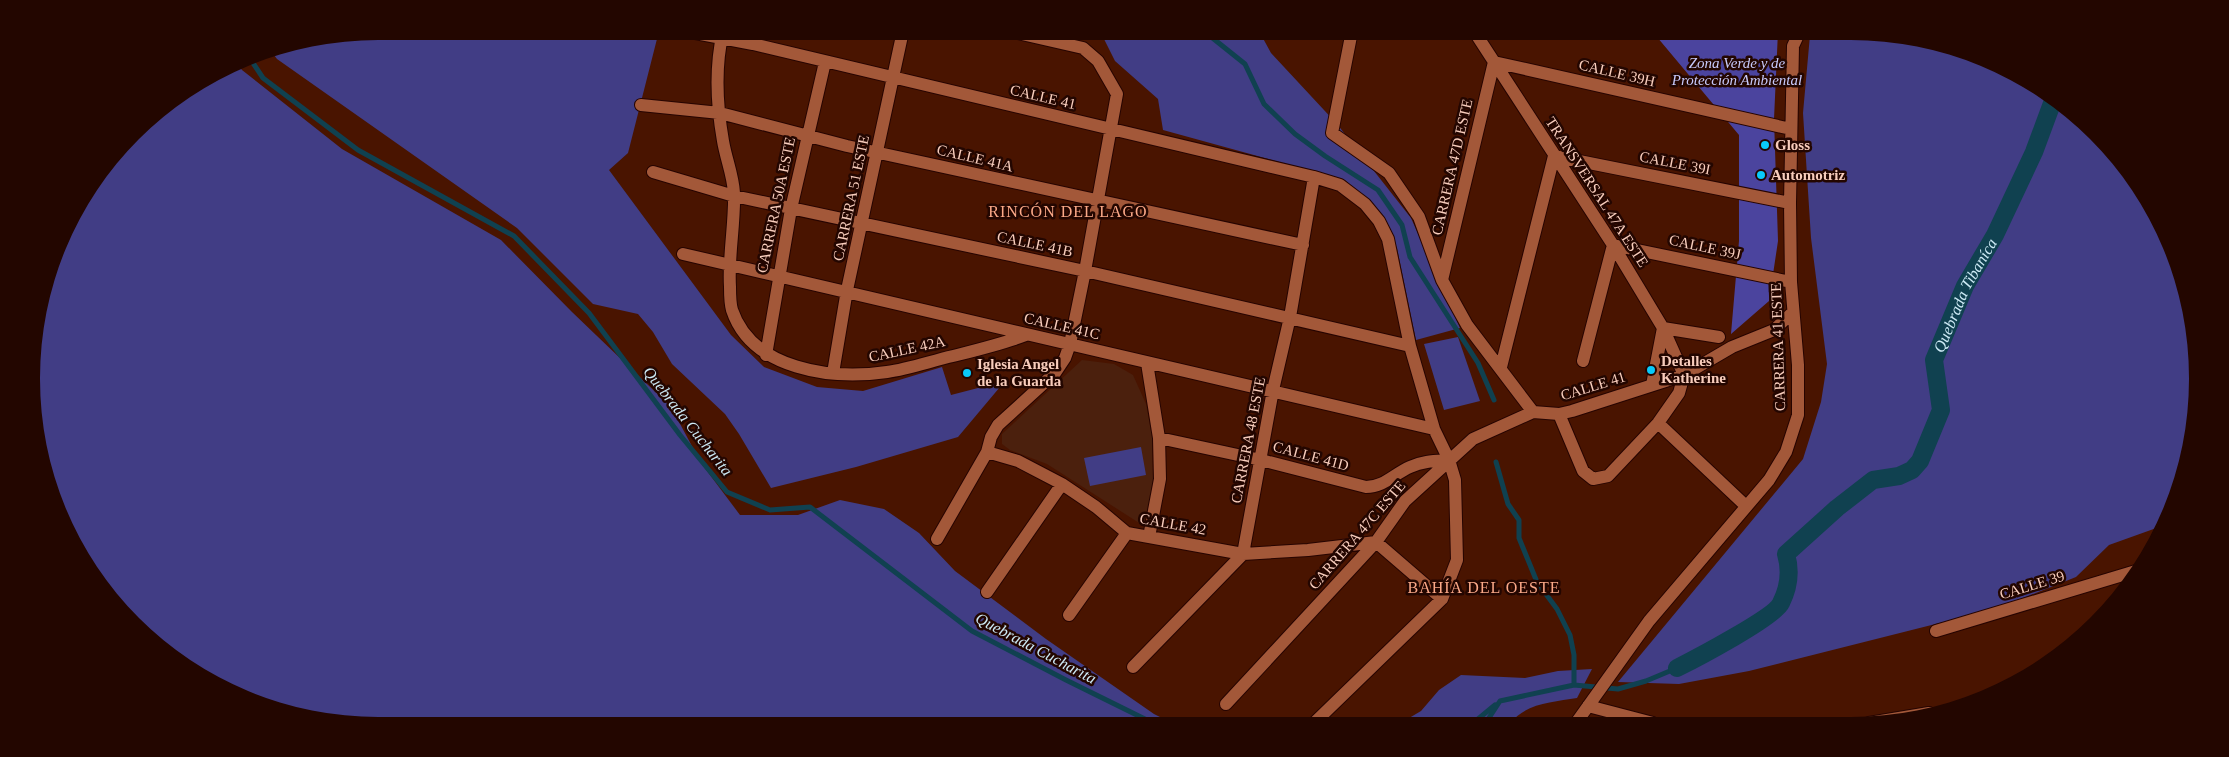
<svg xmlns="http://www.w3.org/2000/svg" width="2229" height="757" viewBox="0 0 2229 757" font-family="Georgia,serif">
<rect width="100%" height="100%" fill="#491400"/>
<!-- built -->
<path fill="#4b200d" d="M 1082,360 L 1114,364 L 1133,375 L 1146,404 L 1152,436 L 1153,481 L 1147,528 L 1047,464 L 1010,450 L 1002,444 L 1002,434 Z"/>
<!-- green -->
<path fill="#413d85" d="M 378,31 L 659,31 L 628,153 L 609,170 L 731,335 L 764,367 L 817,387 L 863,391 L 942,367 L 951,395 L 1005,381 L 958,437 L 856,467 L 771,488 L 739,434 L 725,414 L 672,364 L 653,332 L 638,314 L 593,304 L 517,228 L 277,59 L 270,50 L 311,38 Z
M 1100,31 L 1259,31 L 1271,53 L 1337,124 L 1411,218 L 1460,328 L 1416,340 L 1397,248 L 1378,210 L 1345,180 L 1163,130 L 1158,99 L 1115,61 Z
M 1813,31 L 1850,31 L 1940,43 L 2004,67 L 2062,103 L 2111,149 L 2151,205 L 2179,267 L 2195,333 L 2197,401 L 2186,468 L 2162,526 L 2109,545 L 2076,577 L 1995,609 L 1749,671 L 1679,684 L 1618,682 L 1803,459 L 1821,402 L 1827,364 L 1811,238 L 1803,113 L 1810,35 Z
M 237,63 L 242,70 L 342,149 L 501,240 L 572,312 L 671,407 L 701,463 L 740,515 L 798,515 L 840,500 L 884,509 L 919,533 L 955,571 L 1046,639 L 1154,714 L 1174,724 L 379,726 L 289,714 L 185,667 L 133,624 L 90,572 L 43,468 L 32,401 L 34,333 L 67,225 L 103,167 L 149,118 Z
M 1458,337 L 1480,401 L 1444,410 L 1424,344 Z
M 1141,447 L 1146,475 L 1090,486 L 1084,458 Z
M 1592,669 L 1577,698 C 1553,702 1525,703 1510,724 L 1399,724 L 1421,711 L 1439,690 L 1461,675 L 1525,678 L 1558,671 Z"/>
<!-- forest -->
<path fill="#4b449e" d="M 1652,31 L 1778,31 L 1774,119 L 1778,241 L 1769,301 L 1731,334 L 1739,241 L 1739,135 Z"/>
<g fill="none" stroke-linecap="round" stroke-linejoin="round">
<!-- stream -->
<path stroke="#104150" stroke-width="5" d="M 1196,31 L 1210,36 L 1245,64 L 1264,104 L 1295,134 L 1325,156 L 1378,190 L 1402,225 L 1410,257 L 1478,363 L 1494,400
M 249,57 L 263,78 L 358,150 L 514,236 L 589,313 L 680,435 L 727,492 L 770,510 L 810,507 L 972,631 L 1066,680 L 1155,724
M 1496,462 L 1508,504 L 1519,520 L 1519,538 L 1537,582 L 1557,609 L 1570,635 L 1574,655 L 1574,685
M 1472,724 L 1495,705
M 1485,724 L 1500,701 L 1574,685 L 1618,689 L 1646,681 L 1677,668"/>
<!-- canal -->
<path stroke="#104150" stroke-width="18" id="s1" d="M 1677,668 C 1695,659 1775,617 1781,603 C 1789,587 1791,571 1786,554 L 1837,508 L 1873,480 L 1899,476 L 1912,470 L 1920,461 L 1941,410 L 1934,360 L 1965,286 L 1995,235 L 2034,152 L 2054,98"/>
<!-- minor casing -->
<g stroke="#260400" stroke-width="14">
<path id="minor" d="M 685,31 L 753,44 L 1314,177 L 1340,185 L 1365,204 L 1379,221 L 1388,239 L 1410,346 L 1434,429 L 1449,460 L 1455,480 L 1457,560 L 1442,599 L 1313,724
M 1352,31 L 1332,133 L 1389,173 L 1419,217 L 1442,280 L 1467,325 L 1533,412
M 1474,31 L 1613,245 L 1663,328 L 1684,375 L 1679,393 L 1658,423 L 1608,476 L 1593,479 L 1583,471 L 1559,414
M 723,32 C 715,66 717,107 723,141 C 726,159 733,175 734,193 C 735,224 728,256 730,287 C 730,294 730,303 732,310 C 752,370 832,380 887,372 C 909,369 931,361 953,356 C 977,350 1002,344 1026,335
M 641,105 L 720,113 L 847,146 L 1303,245
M 653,172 L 734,196 L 1085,271 L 1410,346
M 683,254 L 1434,429
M 1442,280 L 1494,62 L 1791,129
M 766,355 L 791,209 L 825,62
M 1583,361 L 1613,245 L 1791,282
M 1147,363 L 1159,438 L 1160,479 L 1149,537
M 1501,367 L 1554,156 L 1790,203
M 833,373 L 847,290 L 903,31
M 1652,385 L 1663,328 L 1719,337
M 1658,423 L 1746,506
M 1159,438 L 1261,460 L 1366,487 C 1384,487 1394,474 1410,467 C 1423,461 1435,461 1449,460
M 987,452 L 1018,461 L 1062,484 L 1096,507 L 1127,533 L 1243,554 L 1308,550 L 1376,542 L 1442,599
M 937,539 L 987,452 L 991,437 L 998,425 L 1055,373 L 1065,358 L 1070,344 L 1085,271 L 1117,94 L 1098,61 L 1083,48 L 1009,31
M 987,592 L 1062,484
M 1069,615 L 1127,533
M 1936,631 L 2136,571
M 1133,667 L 1243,554 L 1273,390 L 1290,317 L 1314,177
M 1226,704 L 1376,542 L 1405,501 L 1473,439 L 1533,412 L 1559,414 L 1572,411 L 1684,375 L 1732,347 L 1774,330 L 1793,312
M 1588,706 L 1653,723
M 1576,723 L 1649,621 L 1769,480 L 1786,452 L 1798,415 L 1798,365 L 1791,282 L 1790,203 L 1793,46 L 1800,31
M 1869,723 L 1929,713"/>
</g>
<!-- minor -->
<use href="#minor" stroke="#a35839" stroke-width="12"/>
</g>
<!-- markers -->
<g fill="#09cafa" stroke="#230600" stroke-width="2">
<circle cx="1765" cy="145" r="5"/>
<circle cx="1761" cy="175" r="5"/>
<circle cx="1651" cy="370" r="5"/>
<circle cx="967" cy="373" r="5"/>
</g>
<g text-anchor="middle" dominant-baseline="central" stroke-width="5" stroke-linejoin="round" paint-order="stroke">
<!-- park labels -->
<g font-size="15" font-style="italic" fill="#c7cafb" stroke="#230600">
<text x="1737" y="63">Zona Verde y de<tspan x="1737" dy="17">Protección Ambiental</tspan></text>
</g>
<!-- street labels -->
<g font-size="15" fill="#f8cdbc" stroke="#230600">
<text transform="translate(1617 73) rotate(13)">CALLE 39H</text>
<text transform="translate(1043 97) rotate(13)">CALLE 41</text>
<text transform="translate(975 158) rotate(13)">CALLE 41A</text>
<text transform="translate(1675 163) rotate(11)">CALLE 39I</text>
<text transform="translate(1452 167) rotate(-77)">CARRERA 47D ESTE</text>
<text transform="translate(1597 192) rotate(57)">TRANSVERSAL 47A ESTE</text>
<text transform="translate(851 198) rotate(-78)">CARRERA 51 ESTE</text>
<text transform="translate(776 205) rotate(-78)">CARRERA 50A ESTE</text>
<text transform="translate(1035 244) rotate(12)">CALLE 41B</text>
<text transform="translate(1705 247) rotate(12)">CALLE 39J</text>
<text transform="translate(1062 326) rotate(13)">CALLE 41C</text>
<text transform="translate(1778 347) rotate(-92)">CARRERA 41 ESTE</text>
<text transform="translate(907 349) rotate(-12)">CALLE 42A</text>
<text transform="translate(1593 386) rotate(-17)">CALLE 41</text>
<text transform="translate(1248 440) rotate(-79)">CARRERA 48 ESTE</text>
<text transform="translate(1311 456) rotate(15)">CALLE 41D</text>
<text transform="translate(1173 524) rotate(10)">CALLE 42</text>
<text transform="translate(1357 535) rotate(-49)">CARRERA 47C ESTE</text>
<text transform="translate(2032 585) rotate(-17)">CALLE 39</text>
</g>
<!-- poi labels -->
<g font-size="15" font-weight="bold" fill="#f8cdbc" stroke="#230600" text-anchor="start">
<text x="1775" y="145">Gloss</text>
<text x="1771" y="175">Automotriz</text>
<text x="1661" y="361">Detalles<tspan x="1661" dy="17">Katherine</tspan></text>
<text x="977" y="364">Iglesia Angel<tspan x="977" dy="17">de la Guarda</tspan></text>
</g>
<!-- neighbourhood labels -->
<g font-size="16" letter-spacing="1" fill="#fca988" stroke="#230600">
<text x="1068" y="211">RINCÓN DEL LAGO</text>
<text x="1484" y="587">BAHÍA DEL OESTE</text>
</g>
<!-- water labels -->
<g font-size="16" font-style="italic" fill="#cdeaf5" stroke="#230600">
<text stroke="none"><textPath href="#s1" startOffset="518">Quebrada Tibaníca</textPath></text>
<text transform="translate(688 421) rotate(52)">Quebrada Cucharita</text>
<text transform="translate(1036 648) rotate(28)">Quebrada Cucharita</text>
</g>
</g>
<!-- crop -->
<path d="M0 0H2229V757H0ZM378 40H1851A338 338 0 0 1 2189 378V379A338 338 0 0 1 1851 717H378A338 338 0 0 1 40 379V378A338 338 0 0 1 378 40Z" fill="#230600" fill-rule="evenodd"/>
</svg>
